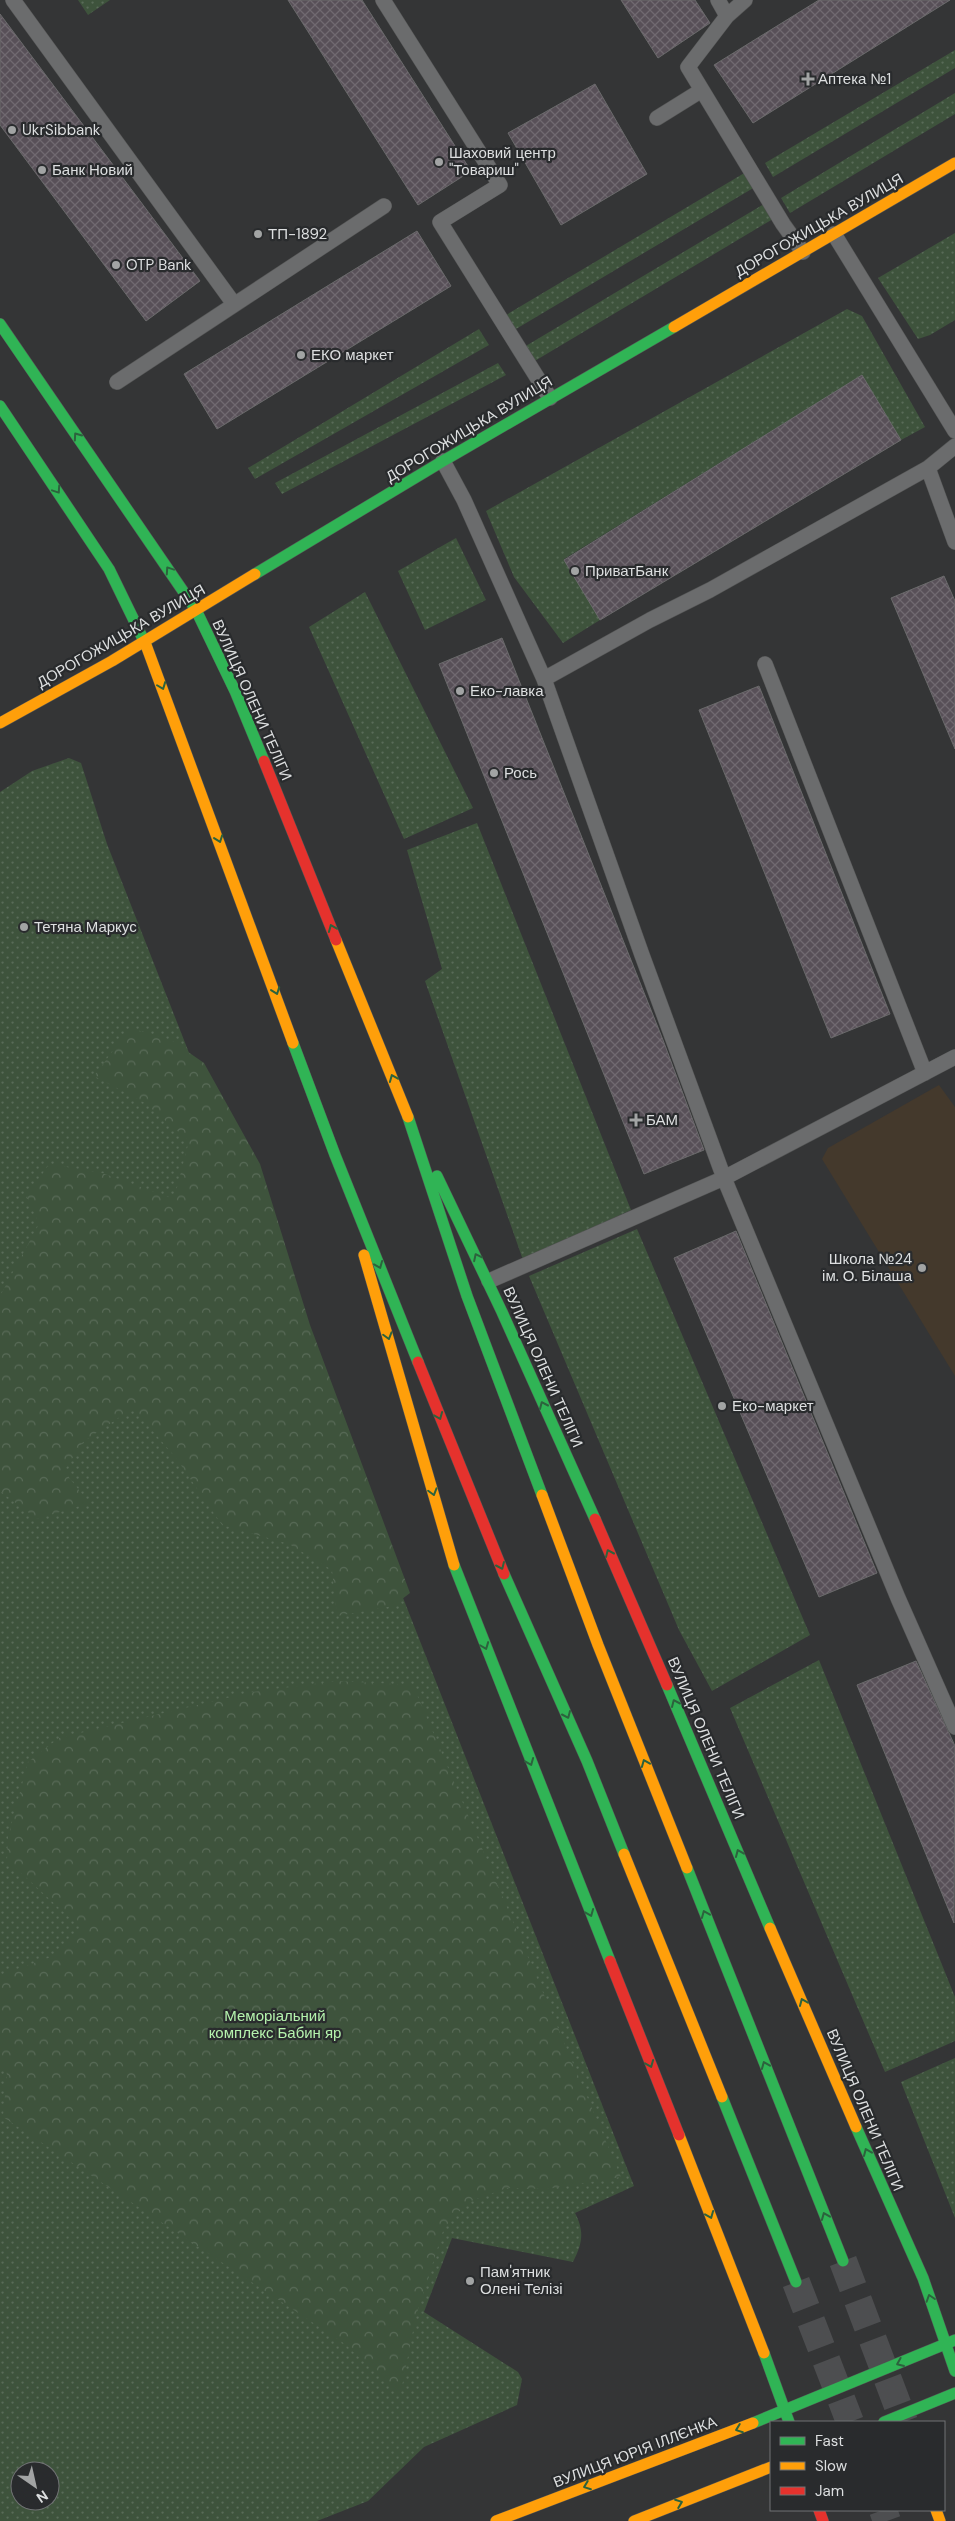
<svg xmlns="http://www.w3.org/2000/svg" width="955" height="2521" viewBox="0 0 955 2521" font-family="'DM Sans',sans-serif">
<defs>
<pattern id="grass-dots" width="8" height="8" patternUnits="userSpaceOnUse" patternTransform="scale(1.25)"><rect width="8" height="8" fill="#3e533c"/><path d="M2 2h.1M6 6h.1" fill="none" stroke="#596b58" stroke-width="1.8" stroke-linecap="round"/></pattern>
<pattern id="forest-crowns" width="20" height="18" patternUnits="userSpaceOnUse" patternTransform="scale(1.25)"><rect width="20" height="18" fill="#3e533c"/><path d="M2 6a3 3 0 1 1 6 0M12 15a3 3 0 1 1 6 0" fill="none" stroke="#596b58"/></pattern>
<pattern id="building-cross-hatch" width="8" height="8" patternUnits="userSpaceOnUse" patternTransform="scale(1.25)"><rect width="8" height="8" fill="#585058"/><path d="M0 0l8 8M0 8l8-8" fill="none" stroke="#706970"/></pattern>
</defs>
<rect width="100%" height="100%" fill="#343536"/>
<!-- education -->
<path fill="#44392c" d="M 939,1085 L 955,1107 L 955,1376 L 822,1159 L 828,1148 Z"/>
<!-- grass -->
<path fill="url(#grass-dots)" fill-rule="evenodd" d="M 78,0 L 110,0 L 88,15 Z
M 955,50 L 955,68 L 773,177 L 765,163 Z
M 955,93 L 955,114 L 790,213 L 781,198 Z
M 746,172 L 755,187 L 504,336 L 496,321 Z
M 764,204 L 773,219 L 523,368 L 514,353 Z
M 955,233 L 955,320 L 930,335 L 918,339 L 878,278 Z
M 847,309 L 862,316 L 925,427 L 901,440 L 862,375 L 564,559 L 600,620 L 563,643 L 514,577 L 486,511 Z
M 479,329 L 489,345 L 255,479 L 248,468 Z
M 498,363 L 506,375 L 282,494 L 275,483 Z
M 456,538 L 486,600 L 425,630 L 398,571 Z
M 365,592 L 473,808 L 404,839 L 309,627 Z
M 69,758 L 81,763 L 107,844 L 634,2186 L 575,2213 C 585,2232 582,2244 573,2262 L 452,2238 L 424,2312 L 518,2372 L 522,2379 L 517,2405 L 424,2447 L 368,2501 L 317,2521 L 0,2521 L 0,792 L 32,771 ZM 20,2471 L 50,2471 L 50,2501 L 20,2501 Z
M 477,823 L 631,1210 L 523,1260 L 425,981 L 442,969 L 407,850 Z
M 637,1229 L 810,1635 L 712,1691 L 679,1630 L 529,1276 Z
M 819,1660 L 955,1997 L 955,2041 L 885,2072 L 730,1708 Z
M 955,2058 L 955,2218 L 901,2082 Z"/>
<!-- forest -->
<path fill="url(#forest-crowns)" d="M 130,1028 L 171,1040 L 204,1063 L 260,1164 L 310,1325 L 410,1593 L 393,1606 L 337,1616 L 332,1570 L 289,1544 L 222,1525 L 176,1458 L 133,1408 L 83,1442 L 64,1471 L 89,1503 L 37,1519 L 0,1491 L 0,1296 L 39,1224 L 27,1197 L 49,1164 L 102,1173 L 174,1199 L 189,1141 L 145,1103 L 94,1076 Z
M 337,1681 L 413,1685 L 621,2177 L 547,2189 L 507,2188 L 468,2202 L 444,2228 L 416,2316 L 400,2396 L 345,2344 L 3,2117 L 7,2074 L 0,2063 L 0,1975 L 57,1955 L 82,1929 L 7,1860 L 8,1837 L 28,1762 L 59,1738 L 252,1692 Z"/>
<!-- building -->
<path fill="url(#building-cross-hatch)" stroke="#6a6a6b" d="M 288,0 L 362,0 L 471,171 L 418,205 Z
M 621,0 L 695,0 L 710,23 L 658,58 Z
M 819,0 L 950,0 L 753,123 L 714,65 Z
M 0,14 L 200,281 L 146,321 L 0,125 Z
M 595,84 L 647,174 L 561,225 L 508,133 Z
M 417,231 L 451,286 L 217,429 L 184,374 Z
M 862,375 L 901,440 L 600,620 L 564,560 Z
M 944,576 L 955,601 L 955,749 L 891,598 Z
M 502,638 L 663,1040 L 704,1150 L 644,1174 L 439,664 Z
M 759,686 L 890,1014 L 831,1038 L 699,710 Z
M 736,1231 L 877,1573 L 819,1597 L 674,1258 Z
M 916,1661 L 955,1746 L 954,1923 L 857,1685 Z"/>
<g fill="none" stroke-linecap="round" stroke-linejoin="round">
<!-- primary-tunnel -->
<path stroke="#4d4e50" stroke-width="28" stroke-dasharray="28 14" stroke-linecap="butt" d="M 843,2261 L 904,2422
M 796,2282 L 850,2422
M 883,2510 L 887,2521"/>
<!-- lane casing -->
<g stroke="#535454" stroke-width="16">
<path id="lane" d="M 13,0 L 234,304
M 383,0 L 500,185 L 440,222 L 550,398
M 718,0 L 727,16
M 745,0 L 727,16 L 688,67 L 783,224 L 803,252
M 657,118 L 702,90
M 834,234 L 955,431
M 117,382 L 384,206
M 443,461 L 464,500 L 544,679 L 642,955 L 724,1178 L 898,1598 L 955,1727
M 928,468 L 955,542
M 765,664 L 925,1073
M 544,679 L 650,620 L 710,590 L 928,468 L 955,446
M 489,1281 L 724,1178 L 955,1057"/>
</g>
<!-- fast casing -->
<g stroke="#535454" stroke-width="12">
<path id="fast" d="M 0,324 L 196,610 L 235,691 L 264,761
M 0,406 L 109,569 L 146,645
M 255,574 L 443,461 L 674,327
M 293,1043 L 335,1155 L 418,1362
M 408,1117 L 467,1296 L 542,1495
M 437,1176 L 502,1312 L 595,1519
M 454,1565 L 610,1961
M 504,1574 L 587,1761 L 624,1854
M 667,1685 L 770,1928
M 687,1868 L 843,2261
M 722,2097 L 796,2282
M 856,2127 L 923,2278 L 955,2371
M 764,2353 L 789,2422
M 884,2422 L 955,2393
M 753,2423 L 955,2340"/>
</g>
<!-- slow casing -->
<g stroke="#535454" stroke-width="12">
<path id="slow" d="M 674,327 L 955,163
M 146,645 L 293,1043
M 0,723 L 112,661 L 255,574
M 336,940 L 408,1117
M 364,1255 L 454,1565
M 542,1495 L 598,1645 L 687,1868
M 624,1854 L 722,2097
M 770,1928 L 856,2127
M 679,2135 L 764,2353
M 936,2510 L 940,2521
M 496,2521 L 753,2423
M 634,2521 L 771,2467"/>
</g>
<!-- jam casing -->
<g stroke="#535454" stroke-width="12">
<path id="jam" d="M 264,761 L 336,940
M 418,1362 L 504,1574
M 595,1519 L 667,1685
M 610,1961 L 679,2135
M 819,2510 L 823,2521"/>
</g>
<!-- lane -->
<use href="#lane" stroke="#6b6c6d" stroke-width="15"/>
<!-- fast -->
<use href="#fast" stroke="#30b455" stroke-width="11"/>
<!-- slow -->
<use href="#slow" stroke="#ff9f0a" stroke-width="11"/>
<!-- jam -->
<use href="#jam" stroke="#e5322d" stroke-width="11"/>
</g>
<!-- one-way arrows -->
<defs><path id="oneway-chevron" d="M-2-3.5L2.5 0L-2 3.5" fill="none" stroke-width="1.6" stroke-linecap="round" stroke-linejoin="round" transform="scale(1.25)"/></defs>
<g stroke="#2c623d">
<use href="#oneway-chevron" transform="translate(77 436) rotate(-125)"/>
<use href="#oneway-chevron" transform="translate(57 490) rotate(56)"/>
<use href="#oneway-chevron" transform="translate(169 570) rotate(-124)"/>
<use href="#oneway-chevron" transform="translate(162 686) rotate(69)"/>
<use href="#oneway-chevron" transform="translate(219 839) rotate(70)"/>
<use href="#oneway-chevron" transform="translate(332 928) rotate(-112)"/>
<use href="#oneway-chevron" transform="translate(276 991) rotate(70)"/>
<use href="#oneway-chevron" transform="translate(393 1078) rotate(-112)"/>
<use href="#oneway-chevron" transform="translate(477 1257) rotate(-116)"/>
<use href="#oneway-chevron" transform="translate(379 1265) rotate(68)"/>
<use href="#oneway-chevron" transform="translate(388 1336) rotate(74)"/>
<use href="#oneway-chevron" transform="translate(543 1405) rotate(-114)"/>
<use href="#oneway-chevron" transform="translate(439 1416) rotate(68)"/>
<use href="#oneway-chevron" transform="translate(433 1492) rotate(74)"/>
<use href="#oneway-chevron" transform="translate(609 1553) rotate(-114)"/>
<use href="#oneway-chevron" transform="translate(501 1566) rotate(66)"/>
<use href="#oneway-chevron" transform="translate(485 1646) rotate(69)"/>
<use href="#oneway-chevron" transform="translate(675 1703) rotate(-114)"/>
<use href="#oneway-chevron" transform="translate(567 1715) rotate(66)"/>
<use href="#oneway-chevron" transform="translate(530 1762) rotate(68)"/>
<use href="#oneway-chevron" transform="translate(645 1763) rotate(-112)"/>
<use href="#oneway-chevron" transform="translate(739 1853) rotate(-113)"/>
<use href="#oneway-chevron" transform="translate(590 1913) rotate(68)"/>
<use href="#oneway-chevron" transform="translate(705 1914) rotate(-112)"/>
<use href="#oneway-chevron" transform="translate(803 2002) rotate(-113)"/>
<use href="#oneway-chevron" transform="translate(650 2064) rotate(68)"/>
<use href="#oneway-chevron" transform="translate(765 2065) rotate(-112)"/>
<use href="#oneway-chevron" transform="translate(867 2152) rotate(-113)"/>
<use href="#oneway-chevron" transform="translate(710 2215) rotate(68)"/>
<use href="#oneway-chevron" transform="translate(825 2216) rotate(-112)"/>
<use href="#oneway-chevron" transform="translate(930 2298) rotate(-108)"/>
<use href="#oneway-chevron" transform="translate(900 2363) rotate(157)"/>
<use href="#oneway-chevron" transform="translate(739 2429) rotate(159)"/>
<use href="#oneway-chevron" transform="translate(587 2486) rotate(159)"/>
<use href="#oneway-chevron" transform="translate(679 2503) rotate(-21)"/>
</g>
<!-- markers -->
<g fill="#a2a4a4" stroke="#292b2d" stroke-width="2">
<path d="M805.5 71.5h5v5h5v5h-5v5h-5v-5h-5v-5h5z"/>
<circle cx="12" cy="130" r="5"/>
<circle cx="439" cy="162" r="5"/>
<circle cx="42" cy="170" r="5"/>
<circle cx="258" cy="234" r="5"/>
<circle cx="116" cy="265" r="5"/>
<circle cx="301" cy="355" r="5"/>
<circle cx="575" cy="571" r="5"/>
<circle cx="460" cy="691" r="5"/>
<circle cx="494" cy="773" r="5"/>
<circle cx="24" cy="927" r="5"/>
<path d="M633.5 1112.5h5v5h5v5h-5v5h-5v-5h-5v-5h5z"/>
<circle cx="922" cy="1268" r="5"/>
<circle cx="722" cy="1406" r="5"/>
<circle cx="470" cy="2281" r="5"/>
</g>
<g text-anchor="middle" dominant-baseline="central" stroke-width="4.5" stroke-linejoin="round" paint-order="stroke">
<!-- poi labels -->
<g font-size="15" fill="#dddfe0" stroke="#292b2d" text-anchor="start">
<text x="818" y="79">Аптека №1</text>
<text x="22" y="130">UkrSibbank</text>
<text x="449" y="153">Шаховий центр<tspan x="449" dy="17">"Товариш"</tspan></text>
<text x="52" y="170">Банк Новий</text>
<text x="268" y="234">ТП-1892</text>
<text x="126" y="265">OTP Bank</text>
<text x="311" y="355">ЕКО маркет</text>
<text x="585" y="571">ПриватБанк</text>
<text x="470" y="691">Еко-лавка</text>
<text x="504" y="773">Рось</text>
<text x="34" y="927">Тетяна Маркус</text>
<text x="646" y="1120">БАМ</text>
<text x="912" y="1259" text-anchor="end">Школа №24<tspan x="912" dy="17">ім. О. Білаша</tspan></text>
<text x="732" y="1406">Еко-маркет</text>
<text x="480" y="2272">Пам'ятник<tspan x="480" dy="17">Олені Телізі</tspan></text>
</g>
<!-- street labels -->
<g font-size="15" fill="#dddfe0" stroke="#292b2d">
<text transform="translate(819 225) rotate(-30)">ДОРОГОЖИЦЬКА ВУЛИЦЯ</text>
<text transform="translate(469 429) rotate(-31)">ДОРОГОЖИЦЬКА ВУЛИЦЯ</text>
<text transform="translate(121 636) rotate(-30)">ДОРОГОЖИЦЬКА ВУЛИЦЯ</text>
<text transform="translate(252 700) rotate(66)">ВУЛИЦЯ ОЛЕНИ ТЕЛІГИ</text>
<text transform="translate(543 1367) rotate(66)">ВУЛИЦЯ ОЛЕНИ ТЕЛІГИ</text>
<text transform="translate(706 1738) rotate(67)">ВУЛИЦЯ ОЛЕНИ ТЕЛІГИ</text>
<text transform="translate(865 2110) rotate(67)">ВУЛИЦЯ ОЛЕНИ ТЕЛІГИ</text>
<text transform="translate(635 2452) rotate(-21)">ВУЛИЦЯ ЮРІЯ ІЛЛЄНКА</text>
</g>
<!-- park labels -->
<g font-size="15" fill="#b5f3ad" stroke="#292b2d">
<text x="275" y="2016">Меморіальний<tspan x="275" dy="17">комплекс Бабин яр</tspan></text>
</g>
</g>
<!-- legend -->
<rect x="770" y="2421" width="175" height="90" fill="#292b2d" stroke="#717375"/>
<rect x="780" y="2437" width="25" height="8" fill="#30b455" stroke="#717375"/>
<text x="815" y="2446" font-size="15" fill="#dddfe0">Fast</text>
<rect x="780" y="2462" width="25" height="8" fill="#ff9f0a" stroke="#717375"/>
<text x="815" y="2471" font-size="15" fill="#dddfe0">Slow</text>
<rect x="780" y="2487" width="25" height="8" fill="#e5322d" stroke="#717375"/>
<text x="815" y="2496" font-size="15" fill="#dddfe0">Jam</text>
<!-- north arrow -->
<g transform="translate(35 2486) rotate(146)"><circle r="24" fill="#292b2d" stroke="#717375"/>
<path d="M0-4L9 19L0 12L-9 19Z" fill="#a2a4a4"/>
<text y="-8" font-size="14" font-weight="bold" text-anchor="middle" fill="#dddfe0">N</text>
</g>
</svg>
